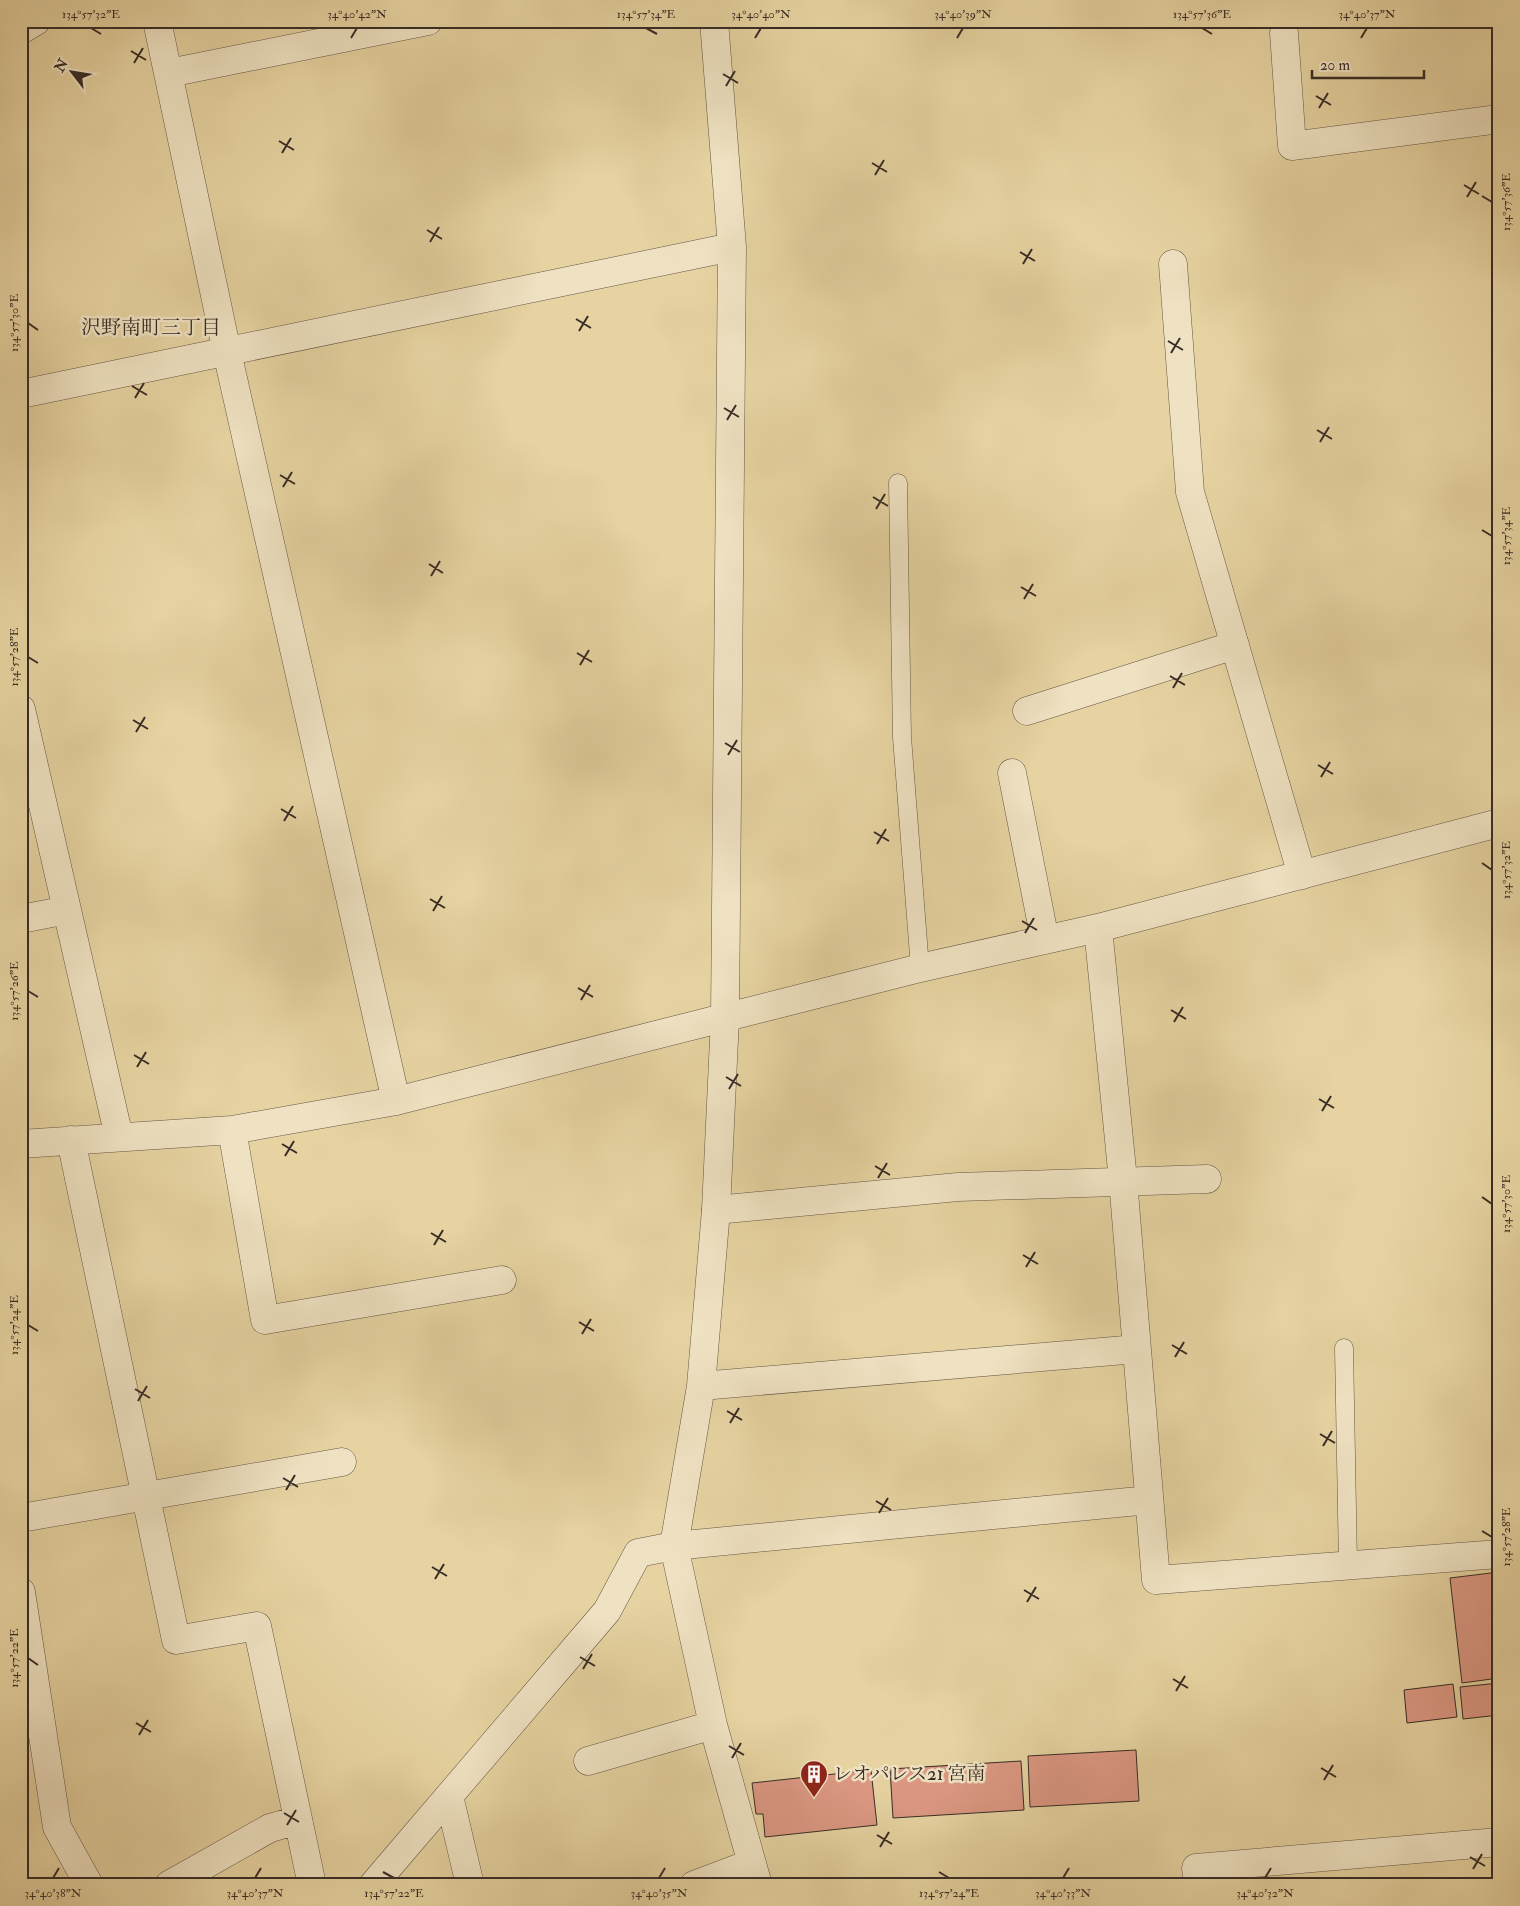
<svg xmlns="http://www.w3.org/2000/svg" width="1520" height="1906" viewBox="0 0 1520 1906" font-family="'IM FELL Double Pica','Noto Serif JP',serif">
<rect width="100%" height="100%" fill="#e6d3a1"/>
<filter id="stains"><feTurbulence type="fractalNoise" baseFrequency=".004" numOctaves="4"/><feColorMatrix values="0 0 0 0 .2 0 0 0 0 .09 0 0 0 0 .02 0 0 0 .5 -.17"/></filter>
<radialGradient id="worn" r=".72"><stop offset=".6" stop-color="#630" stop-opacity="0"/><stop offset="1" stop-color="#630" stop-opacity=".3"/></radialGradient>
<!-- building -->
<path fill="#dc9883" stroke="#382c26" d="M 1499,1572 L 1499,1678 L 1462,1683 L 1450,1578 Z
M 1499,1683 L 1499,1715 L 1463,1719 L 1460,1687 Z
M 1453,1684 L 1457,1717 L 1407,1723 L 1404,1690 Z
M 1136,1750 L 1139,1801 L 1030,1807 L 1028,1756 Z
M 1021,1761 L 1024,1810 L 893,1818 L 890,1769 Z
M 871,1770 L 877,1825 L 765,1837 L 763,1814 L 756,1814 L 752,1783 Z"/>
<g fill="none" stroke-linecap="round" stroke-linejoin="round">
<!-- service casing -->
<g stroke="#645645" stroke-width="19">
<path id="service" d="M 898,483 L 902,737 L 920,968
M 1344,1348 L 1348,1565"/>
</g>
<!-- minor casing -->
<g stroke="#645645" stroke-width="29">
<path id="minor" d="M 157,21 L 227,352 L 396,1101
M 714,21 L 732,247 L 725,1018 L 716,1210 L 701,1386 L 674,1546 L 713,1725 L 758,1885
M 21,30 L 36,21
M 1284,33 L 1292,146 L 1499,119
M 169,73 L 428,21
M 1173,264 L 1190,492 L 1302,875
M 21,394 L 732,247
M 21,709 L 119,1137
M 1027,711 L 1235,645
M 1012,773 L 1045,940
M 21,919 L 67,910
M 1098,928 L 1123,1180 L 1156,1580 L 1499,1554
M 232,1130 L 265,1320 L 502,1280
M 71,1140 L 176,1640 L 257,1626 L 312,1885
M 21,1144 L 232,1130 L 396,1101 L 920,968 L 1098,928 L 1499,823
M 701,1386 L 1137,1349
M 21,1518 L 342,1462
M 21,1592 L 57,1827 L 89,1885
M 588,1761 L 713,1725
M 449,1796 L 470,1885
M 169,1885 L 270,1828 L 298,1820
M 373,1885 L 607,1611 L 638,1553 L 674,1546 L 1149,1500
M 694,1885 L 752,1863
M 1198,1885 L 1196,1868 L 1499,1842"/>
</g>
<!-- tertiary casing -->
<g stroke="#645645" stroke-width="29">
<path id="tertiary" d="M 716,1210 L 958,1187 L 1207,1179"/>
</g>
<!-- service -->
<use href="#service" stroke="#efe2c2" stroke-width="18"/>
<!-- minor -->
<use href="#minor" stroke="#efe2c2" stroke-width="28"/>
<!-- tertiary -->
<use href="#tertiary" stroke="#efe2c2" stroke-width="28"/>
</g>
<!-- ticks -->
<path fill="none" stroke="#382c26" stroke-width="2" d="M 91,28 L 101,34M 646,28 L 657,34M 1202,28 L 1212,34M 351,38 L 357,28M 755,38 L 761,28M 957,38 L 963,28M 1361,38 L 1367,28M 131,51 L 146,60M 134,63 L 143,48M 723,74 L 738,83M 726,86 L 735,71M 1316,96 L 1331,105M 1319,108 L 1328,93M 279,141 L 294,150M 282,153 L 291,138M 872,163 L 887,172M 875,175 L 884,160M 1464,185 L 1479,194M 1482,196 L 1492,202M 1467,197 L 1476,182M 427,230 L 442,239M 430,242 L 439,227M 1020,252 L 1035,261M 1023,264 L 1032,249M 576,319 L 591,328M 28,323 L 38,330M 579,331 L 588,316M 1168,341 L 1183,350M 1171,353 L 1180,338M 132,386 L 147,395M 135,398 L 144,383M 724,408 L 739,417M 727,420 L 736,405M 1317,430 L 1332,439M 1320,442 L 1329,427M 280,475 L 295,484M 283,487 L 292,472M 873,497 L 888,506M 876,509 L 885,494M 1482,530 L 1492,536M 429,564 L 443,573M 431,576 L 440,561M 1021,587 L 1036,596M 1024,599 L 1033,584M 577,653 L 592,662M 28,657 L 38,663M 580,665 L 589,650M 1170,676 L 1185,685M 1173,688 L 1182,673M 133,720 L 148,729M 136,732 L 145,717M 725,743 L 740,752M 728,755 L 737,740M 1318,765 L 1333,774M 1321,777 L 1330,762M 281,809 L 296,818M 284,821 L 293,806M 874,832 L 889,841M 877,844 L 886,829M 1482,863 L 1492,870M 430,899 L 445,908M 433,911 L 442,896M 1022,921 L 1037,930M 1025,933 L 1034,918M 578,988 L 593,997M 28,991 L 38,997M 581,1000 L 590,985M 1171,1010 L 1186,1019M 1174,1022 L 1183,1007M 134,1055 L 149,1064M 137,1067 L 146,1052M 726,1077 L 741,1086M 729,1089 L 738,1074M 1319,1099 L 1334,1108M 1322,1111 L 1331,1096M 282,1144 L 297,1153M 285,1156 L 294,1141M 875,1166 L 890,1175M 878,1178 L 887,1163M 1482,1197 L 1492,1204M 431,1233 L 446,1242M 434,1245 L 443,1230M 1023,1255 L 1038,1264M 1026,1267 L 1035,1252M 579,1322 L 594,1331M 28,1325 L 38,1331M 582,1334 L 591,1319M 1172,1345 L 1187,1354M 1175,1357 L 1184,1342M 135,1389 L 150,1398M 138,1401 L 147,1386M 727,1411 L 742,1420M 730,1423 L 739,1408M 1320,1434 L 1335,1443M 1323,1446 L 1332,1431M 283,1478 L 298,1487M 286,1490 L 295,1475M 876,1501 L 891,1510M 879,1513 L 888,1498M 1482,1531 L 1492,1537M 432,1567 L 447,1576M 435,1579 L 444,1564M 1024,1590 L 1039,1599M 1027,1602 L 1036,1587M 580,1657 L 595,1666M 28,1658 L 38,1665M 583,1669 L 592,1654M 1173,1679 L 1188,1688M 1176,1691 L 1185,1676M 136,1723 L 151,1732M 139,1735 L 148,1720M 729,1746 L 744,1755M 732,1758 L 741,1743M 1321,1768 L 1336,1777M 1324,1780 L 1333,1765M 284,1813 L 299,1822M 287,1825 L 296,1810M 877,1835 L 892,1844M 880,1847 L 889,1832M 1470,1857 L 1485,1866M 1473,1869 L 1482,1854M 383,1872 L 394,1878M 939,1872 L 949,1878M 53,1878 L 59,1868M 255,1878 L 261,1868M 659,1878 L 665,1868M 1063,1878 L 1069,1868M 1265,1878 L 1271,1868"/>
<!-- icons -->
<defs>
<g id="building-pin" transform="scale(1.4375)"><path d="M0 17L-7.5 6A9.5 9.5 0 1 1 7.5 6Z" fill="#8f2418" stroke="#efe2c2"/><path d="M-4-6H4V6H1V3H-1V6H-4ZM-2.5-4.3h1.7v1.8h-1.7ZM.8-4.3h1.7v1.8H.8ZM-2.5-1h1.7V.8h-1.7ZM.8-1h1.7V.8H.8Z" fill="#fff"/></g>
</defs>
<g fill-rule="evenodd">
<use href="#building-pin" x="814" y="1774"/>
</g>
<g text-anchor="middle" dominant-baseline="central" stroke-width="5" stroke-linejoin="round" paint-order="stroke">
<!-- poi labels -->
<g font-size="19" fill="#382c26" stroke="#efe2c2" text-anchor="start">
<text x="833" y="1774">レオパレス21 宮南</text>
</g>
<!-- neighbourhood labels -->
<g font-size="20" fill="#382c26" stroke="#efe2c2">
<text x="151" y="327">沢野南町三丁目</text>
</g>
</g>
<!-- margin -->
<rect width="1520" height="1906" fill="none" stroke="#e6d3a1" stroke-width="55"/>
<!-- north arrow -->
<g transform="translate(72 72) rotate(301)" stroke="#efe2c2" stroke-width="4" paint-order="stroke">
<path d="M0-4L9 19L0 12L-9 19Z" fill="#382c26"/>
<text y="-8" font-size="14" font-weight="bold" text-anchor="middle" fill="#382c26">N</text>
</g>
<!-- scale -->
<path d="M1312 70v8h112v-8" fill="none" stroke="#382c26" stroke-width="2.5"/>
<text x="1320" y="70" font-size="15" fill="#382c26" stroke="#efe2c2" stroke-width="4" paint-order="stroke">20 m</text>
<rect x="28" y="28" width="1464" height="1850" fill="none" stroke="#382c26" stroke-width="2"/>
<g font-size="12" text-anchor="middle" fill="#382c26">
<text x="91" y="18">134°57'32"E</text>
<text x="357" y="18">34°40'42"N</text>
<text x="646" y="18">134°57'34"E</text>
<text x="761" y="18">34°40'40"N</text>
<text x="963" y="18">34°40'39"N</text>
<text x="1202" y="18">134°57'36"E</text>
<text x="1367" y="18">34°40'37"N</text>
<text transform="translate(1506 202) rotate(-90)" y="4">134°57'36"E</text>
<text transform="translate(14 323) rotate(-90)" y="4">134°57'30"E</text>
<text transform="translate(1506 536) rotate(-90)" y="4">134°57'34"E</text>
<text transform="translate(14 657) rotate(-90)" y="4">134°57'28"E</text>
<text transform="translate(1506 870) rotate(-90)" y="4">134°57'32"E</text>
<text transform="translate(14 991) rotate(-90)" y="4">134°57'26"E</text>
<text transform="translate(1506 1204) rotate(-90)" y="4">134°57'30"E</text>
<text transform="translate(14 1325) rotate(-90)" y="4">134°57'24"E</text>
<text transform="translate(1506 1537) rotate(-90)" y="4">134°57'28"E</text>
<text transform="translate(14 1658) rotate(-90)" y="4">134°57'22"E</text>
<text x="53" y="1897">34°40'38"N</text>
<text x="255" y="1897">34°40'37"N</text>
<text x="394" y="1897">134°57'22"E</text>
<text x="659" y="1897">34°40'35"N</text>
<text x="949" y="1897">134°57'24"E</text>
<text x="1063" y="1897">34°40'33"N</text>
<text x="1265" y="1897">34°40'32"N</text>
</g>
<rect width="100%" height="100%" filter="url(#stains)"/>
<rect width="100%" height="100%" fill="url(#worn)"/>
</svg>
